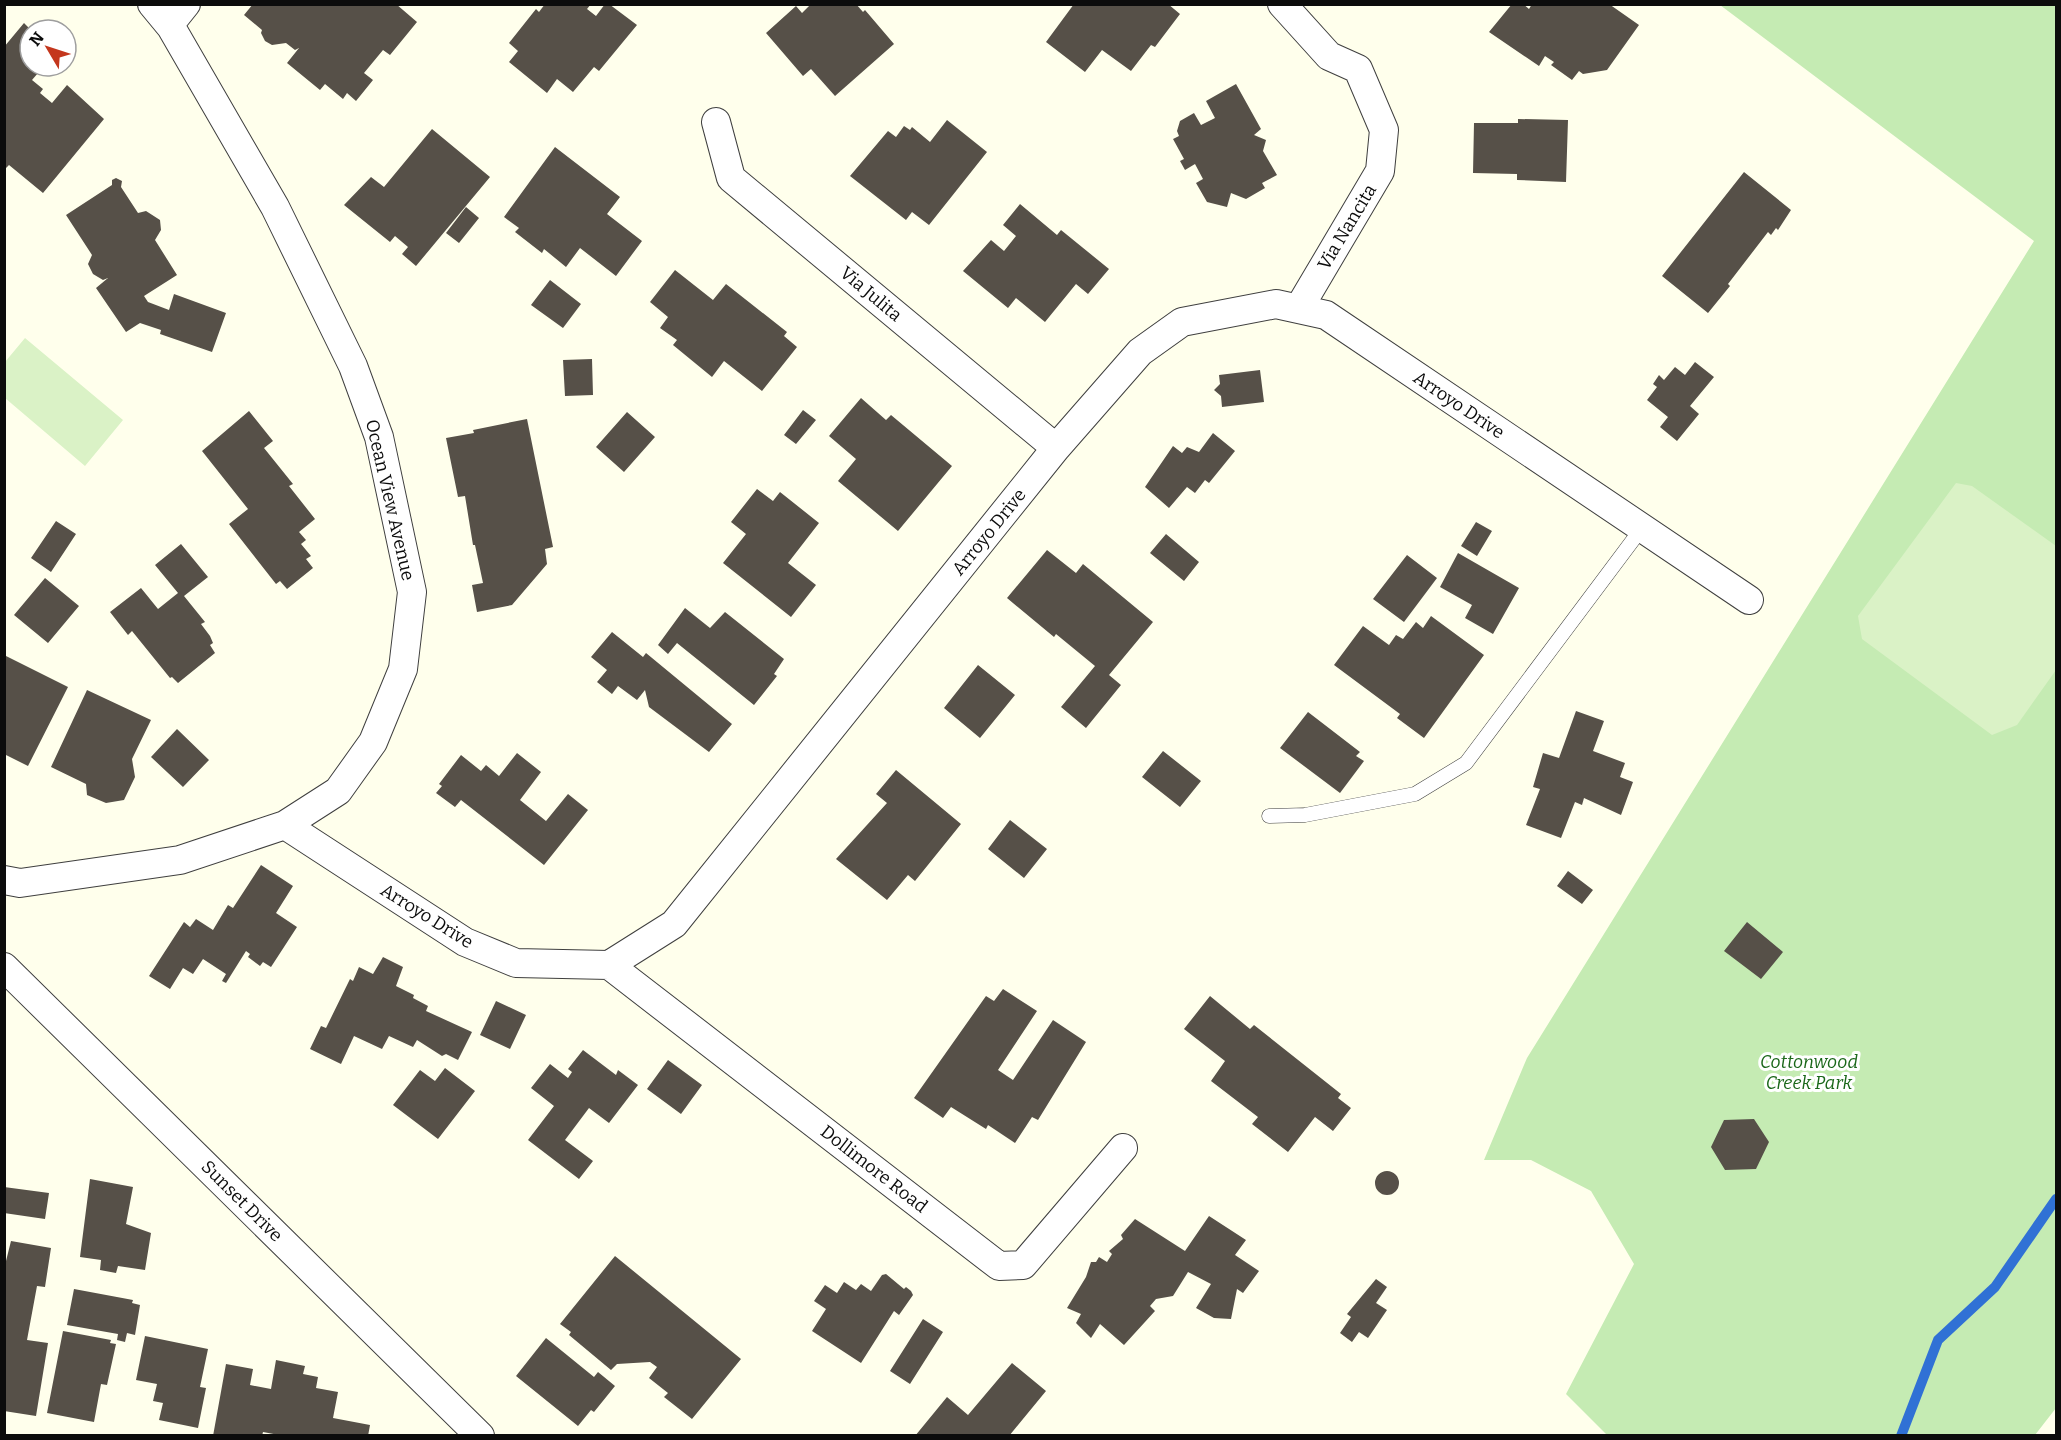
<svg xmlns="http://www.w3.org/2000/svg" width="2061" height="1440" viewBox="0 0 2061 1440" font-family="Bitter,serif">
<rect width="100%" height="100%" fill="#ffffec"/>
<!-- green -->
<path fill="#c5ebb3" d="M 1720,5 L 2056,5 L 2056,1408 L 2035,1435 L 1607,1435 L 1566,1394 L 1634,1264 L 1591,1191 L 1531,1160 L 1484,1160 L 1527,1058 L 2034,241 Z"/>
<!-- pitch -->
<path fill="#daf2c6" d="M 25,338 L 123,420 L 85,466 L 5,398 L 5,362 Z
M 1956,483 L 1972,486 L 2056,546 L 2056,670 L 2017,725 L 1992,735 L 1862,639 L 1858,616 Z"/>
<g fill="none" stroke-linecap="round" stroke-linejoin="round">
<!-- stream -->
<path stroke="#3071d5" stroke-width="10" d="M 1901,1436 L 1938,1340 L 1995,1287 L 2056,1199"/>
</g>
<!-- building -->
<path fill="#565048" d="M 253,4 L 396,4 L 417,22 L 390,55 L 383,50 L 364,73 L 373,80 L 356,101 L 347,93 L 343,99 L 325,84 L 320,90 L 287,63 L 299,48 L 295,50 L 286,43 L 272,45 L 265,41 L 261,33 L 262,30 L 244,15 Z
M 545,4 L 591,4 L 587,9 L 596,16 L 605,4 L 609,4 L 637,25 L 599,71 L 594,67 L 573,92 L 557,79 L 547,93 L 509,62 L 518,51 L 509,43 L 536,9 L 539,12 Z
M 811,4 L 856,4 L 863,12 L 865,10 L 894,44 L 835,96 L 811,69 L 803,76 L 766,33 L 796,6 L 802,13 Z
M 1074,4 L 1168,4 L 1180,14 L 1155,47 L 1151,45 L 1131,71 L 1102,50 L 1085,72 L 1046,42 Z
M 1512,4 L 1523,4 L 1529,9 L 1532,4 L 1609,4 L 1639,25 L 1607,70 L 1583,74 L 1579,71 L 1572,80 L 1551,65 L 1554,62 L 1545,56 L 1539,66 L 1489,32 Z
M 24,23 L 30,29 L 30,66 L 44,66 L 32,80 L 43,89 L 40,93 L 52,103 L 67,85 L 104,119 L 43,193 L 9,165 L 4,170 L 4,47 Z
M 1236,84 L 1261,129 L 1254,135 L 1266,140 L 1263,151 L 1277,175 L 1262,183 L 1265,188 L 1246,199 L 1231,193 L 1227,207 L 1207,202 L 1196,183 L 1203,179 L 1195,164 L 1185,170 L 1180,161 L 1184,159 L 1173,139 L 1179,136 L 1177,131 L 1180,121 L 1194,113 L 1201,125 L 1215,118 L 1206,101 Z
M 1518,119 L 1568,120 L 1566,182 L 1517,180 L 1517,174 L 1473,173 L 1474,123 L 1518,123 Z
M 947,120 L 987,152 L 929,225 L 912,212 L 906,220 L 850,176 L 888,131 L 896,137 L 904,126 L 910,130 L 912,127 L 930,142 Z
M 432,129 L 490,177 L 416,266 L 402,254 L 408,247 L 395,236 L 390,242 L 344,205 L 371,177 L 384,187 Z
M 555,147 L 620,197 L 607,214 L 642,241 L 616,276 L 580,248 L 566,267 L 544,249 L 542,253 L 515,232 L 519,228 L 504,217 Z
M 1744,172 L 1791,210 L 1778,230 L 1776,228 L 1771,235 L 1768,232 L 1728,284 L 1730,286 L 1708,313 L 1662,276 Z
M 116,178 L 122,181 L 121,187 L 138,213 L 146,211 L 160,220 L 161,230 L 155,240 L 177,275 L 144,296 L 148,302 L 169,310 L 174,294 L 226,313 L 212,352 L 160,334 L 161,330 L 140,323 L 126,332 L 96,288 L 108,278 L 103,280 L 93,274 L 88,264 L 92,255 L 66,215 L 112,185 L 112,180 Z
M 1020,204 L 1057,235 L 1061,230 L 1109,269 L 1088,294 L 1076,284 L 1045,322 L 1016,298 L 1008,308 L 963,271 L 991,240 L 1004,251 L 1016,236 L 1003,225 Z
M 466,207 L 479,218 L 459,243 L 446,233 Z
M 675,270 L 713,300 L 726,284 L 787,332 L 784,336 L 797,347 L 762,391 L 724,361 L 712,377 L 673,345 L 677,340 L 660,328 L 668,317 L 650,302 Z
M 550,280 L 581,304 L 563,328 L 531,305 Z
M 592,359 L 593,395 L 565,396 L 563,360 Z
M 1695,362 L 1714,377 L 1690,406 L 1699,414 L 1677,441 L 1660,427 L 1668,417 L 1647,400 L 1657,387 L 1653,384 L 1659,375 L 1664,380 L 1675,367 L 1685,375 Z
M 1260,370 L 1264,402 L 1222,407 L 1221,396 L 1214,390 L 1220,384 L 1219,375 Z
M 861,398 L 886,420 L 891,415 L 952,466 L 898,531 L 838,481 L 856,459 L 829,436 Z
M 803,410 L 816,420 L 796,444 L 784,435 Z
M 249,411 L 273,441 L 264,448 L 293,484 L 289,486 L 315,519 L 299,532 L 306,540 L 301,544 L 311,556 L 306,559 L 313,568 L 287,589 L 280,581 L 276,584 L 229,524 L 248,509 L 202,451 Z
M 627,412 L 655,437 L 624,472 L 596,447 Z
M 527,419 L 553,547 L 545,549 L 547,564 L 512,605 L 477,612 L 472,585 L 483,583 L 475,545 L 473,545 L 465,496 L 458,497 L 446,438 L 474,433 L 473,430 Z
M 1213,433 L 1235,451 L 1209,483 L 1205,480 L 1195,493 L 1187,487 L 1169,508 L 1145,487 L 1173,446 L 1182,453 L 1187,447 L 1199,452 Z
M 757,489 L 773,501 L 780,492 L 819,523 L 788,563 L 816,585 L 791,617 L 723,563 L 746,534 L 731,522 Z
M 56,521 L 76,534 L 51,572 L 31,558 Z
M 1476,522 L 1492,531 L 1477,556 L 1461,546 Z
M 1166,534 L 1199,562 L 1184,581 L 1150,553 Z
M 181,544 L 208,577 L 184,596 L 205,622 L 201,624 L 210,636 L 213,643 L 210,645 L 215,653 L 178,683 L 172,677 L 170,678 L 132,631 L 128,635 L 110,612 L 141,588 L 158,609 L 178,593 L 155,565 Z
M 1047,550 L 1076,573 L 1083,564 L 1153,622 L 1109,675 L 1121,685 L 1086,728 L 1061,707 L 1095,666 L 1056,634 L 1054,637 L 1007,598 Z
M 1458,553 L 1519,588 L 1493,634 L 1465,618 L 1472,605 L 1440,587 Z
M 1407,555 L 1437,578 L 1404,622 L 1373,599 Z
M 45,578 L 79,606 L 48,643 L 14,615 Z
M 685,608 L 710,628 L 725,612 L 784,659 L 774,674 L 777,676 L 754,705 L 677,643 L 668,654 L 658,645 Z
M 1431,616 L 1484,655 L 1424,738 L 1397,718 L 1400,714 L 1334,665 L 1363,626 L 1389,645 L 1396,635 L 1403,639 L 1416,622 L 1423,628 Z
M 612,632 L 643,657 L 646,653 L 732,724 L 709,752 L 649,707 L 645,690 L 637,700 L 618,686 L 612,694 L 597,682 L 607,670 L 591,657 Z
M 4,655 L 68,687 L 28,766 L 4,754 Z
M 978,665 L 1015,695 L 980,738 L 944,708 Z
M 87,690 L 151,720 L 132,759 L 135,777 L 124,800 L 106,803 L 87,795 L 86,784 L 51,767 Z
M 1576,711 L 1604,721 L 1593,751 L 1625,763 L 1620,777 L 1633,782 L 1621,815 L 1584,798 L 1582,805 L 1575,802 L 1561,838 L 1526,825 L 1540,789 L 1533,787 L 1543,753 L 1559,758 Z
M 1308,712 L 1360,752 L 1356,756 L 1364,761 L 1340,793 L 1280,748 Z
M 177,729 L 209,760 L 183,787 L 151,757 Z
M 1163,751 L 1201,781 L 1180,807 L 1142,777 Z
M 517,753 L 541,772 L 520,800 L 546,821 L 568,794 L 588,810 L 544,865 L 461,800 L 455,807 L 436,793 L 442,786 L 439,784 L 461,755 L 481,771 L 486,765 L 499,776 Z
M 896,770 L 961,824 L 915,881 L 908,875 L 887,900 L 836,859 L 887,803 L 876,794 Z
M 1010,820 L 1047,849 L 1024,878 L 988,849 Z
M 261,865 L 293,886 L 276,913 L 297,927 L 271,967 L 263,962 L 260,966 L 248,957 L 250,954 L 246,951 L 226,983 L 222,981 L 226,974 L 203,959 L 193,974 L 183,968 L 170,989 L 149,976 L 184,922 L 190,927 L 196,919 L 213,930 L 228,905 L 233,908 Z
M 1568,871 L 1593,890 L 1582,904 L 1557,886 Z
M 1747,922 L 1783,952 L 1761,979 L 1724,951 Z
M 383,957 L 403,967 L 396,986 L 414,995 L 413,998 L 428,1006 L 426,1011 L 472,1032 L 458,1060 L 446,1054 L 442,1056 L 417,1040 L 413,1047 L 389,1036 L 382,1049 L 354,1036 L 341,1064 L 310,1049 L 321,1026 L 326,1028 L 350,979 L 353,981 L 359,967 L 373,974 Z
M 1003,989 L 1037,1011 L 998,1070 L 1013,1080 L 1053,1020 L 1086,1042 L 1038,1120 L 1032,1117 L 1015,1143 L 988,1125 L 986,1129 L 951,1107 L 943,1118 L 914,1098 L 986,996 L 994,1001 Z
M 1210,996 L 1250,1029 L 1254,1025 L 1341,1094 L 1338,1098 L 1351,1108 L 1333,1131 L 1315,1117 L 1288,1152 L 1252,1124 L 1258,1117 L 1211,1081 L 1225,1061 L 1184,1029 Z
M 496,1001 L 526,1015 L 510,1049 L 480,1035 Z
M 583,1050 L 616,1075 L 618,1070 L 638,1085 L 609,1123 L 589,1108 L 565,1140 L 593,1161 L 579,1179 L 528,1140 L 554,1106 L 531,1088 L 550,1064 L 568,1078 L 572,1072 L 568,1069 Z
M 668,1060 L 702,1085 L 681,1114 L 647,1089 Z
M 445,1068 L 475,1091 L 438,1139 L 393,1105 L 420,1070 L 435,1081 Z
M 1754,1119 L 1769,1142 L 1756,1169 L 1725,1170 L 1711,1147 L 1724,1120 Z
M1375 1183a12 12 0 1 1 24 0a12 12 0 1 1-24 0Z
M 90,1179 L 133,1187 L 126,1224 L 151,1233 L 145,1270 L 118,1266 L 116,1273 L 100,1270 L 101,1260 L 80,1257 Z
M 4,1187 L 49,1193 L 45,1219 L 4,1213 Z
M 1209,1216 L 1246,1240 L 1235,1255 L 1259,1271 L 1243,1293 L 1237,1289 L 1231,1319 L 1214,1318 L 1196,1308 L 1211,1284 L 1188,1272 L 1173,1296 L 1156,1299 L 1150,1306 L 1155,1311 L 1124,1345 L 1100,1324 L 1091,1338 L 1076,1323 L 1081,1314 L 1067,1308 L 1086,1277 L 1091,1262 L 1096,1262 L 1099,1257 L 1107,1262 L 1112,1254 L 1109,1251 L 1123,1239 L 1121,1235 L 1135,1219 L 1185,1251 Z
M 11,1241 L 51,1248 L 45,1287 L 37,1286 L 27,1340 L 48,1343 L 36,1416 L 4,1411 L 4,1269 Z
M 615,1256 L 741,1359 L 692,1419 L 664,1397 L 668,1393 L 649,1378 L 657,1367 L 650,1362 L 617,1364 L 611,1370 L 569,1335 L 571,1332 L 560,1324 Z
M 886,1274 L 904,1289 L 906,1287 L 911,1291 L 913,1295 L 899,1315 L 894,1311 L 861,1363 L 812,1331 L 826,1309 L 814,1301 L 825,1285 L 837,1293 L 844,1282 L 856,1290 L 861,1284 L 871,1291 L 882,1275 Z
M 1376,1279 L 1387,1287 L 1376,1303 L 1387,1310 L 1368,1338 L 1359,1332 L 1352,1342 L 1340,1333 L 1351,1317 L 1347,1314 Z
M 74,1289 L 133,1300 L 132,1303 L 140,1305 L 135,1335 L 127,1333 L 125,1342 L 117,1340 L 118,1334 L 67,1325 Z
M 923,1319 L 943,1332 L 910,1384 L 890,1371 Z
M 63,1331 L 111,1340 L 110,1343 L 116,1344 L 107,1385 L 101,1384 L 94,1422 L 47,1413 Z
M 145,1336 L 208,1349 L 200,1387 L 206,1388 L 198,1428 L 159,1420 L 163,1403 L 153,1401 L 157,1384 L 136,1380 Z
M 546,1338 L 594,1377 L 598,1372 L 615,1386 L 594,1412 L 591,1410 L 578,1426 L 516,1376 Z
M 276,1360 L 305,1366 L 303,1374 L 318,1377 L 316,1388 L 338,1392 L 333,1418 L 370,1425 L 368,1436 L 284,1436 L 263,1432 L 262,1436 L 213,1436 L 226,1364 L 253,1369 L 250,1385 L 271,1389 Z
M 1012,1363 L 1046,1391 L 1009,1436 L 915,1436 L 947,1397 L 968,1415 Z"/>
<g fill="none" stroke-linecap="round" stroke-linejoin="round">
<!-- lane casing -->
<g stroke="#3f3f3f" stroke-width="15">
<path id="lane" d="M 1269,816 L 1305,815 L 1415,794 L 1466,763 L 1642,528"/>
</g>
<!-- street casing -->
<g stroke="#3f3f3f" stroke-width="30">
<path id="street" d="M 1282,4 L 1329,56 L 1358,69 L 1384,130 L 1380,171 L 1299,308
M 170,24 L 186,4
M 716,122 L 731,178 L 1056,448
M 285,825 L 465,942 L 516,963 L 609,965 L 674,924 L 1056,448 L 1140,352 L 1182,322 L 1276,304 L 1326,315 L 1749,600
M 4,880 L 20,883 L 180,860 L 285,825 L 338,791 L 373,742 L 403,669 L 412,592 L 379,437 L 353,366 L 275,207 L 171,27 L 152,4
M 609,965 L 999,1266 L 1023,1265 L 1123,1148
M 4,967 L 480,1436"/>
</g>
<!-- lane -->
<use href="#lane" stroke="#fff" stroke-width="14"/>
<!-- street -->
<use href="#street" stroke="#fff" stroke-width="28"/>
</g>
<g text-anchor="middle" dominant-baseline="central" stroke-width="6" stroke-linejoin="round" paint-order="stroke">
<!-- street labels -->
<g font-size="18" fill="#0c0c0c" stroke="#fff">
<text transform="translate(1347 227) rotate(-59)">Via Nancita</text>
<text transform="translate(871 294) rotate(40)">Via Julita</text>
<text transform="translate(1459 405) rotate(34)">Arroyo Drive</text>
<text transform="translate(390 500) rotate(77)">Ocean View Avenue</text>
<text transform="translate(989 532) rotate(-51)">Arroyo Drive</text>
<text transform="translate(427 916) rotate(32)">Arroyo Drive</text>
<text transform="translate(874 1169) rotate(38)">Dollimore Road</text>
<text transform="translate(242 1201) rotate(45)">Sunset Drive</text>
</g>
<!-- park labels -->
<g font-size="18" font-style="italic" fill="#1a6719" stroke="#fff">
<text x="1809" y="1062">Cottonwood<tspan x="1809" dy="21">Creek Park</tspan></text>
</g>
</g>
<!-- border -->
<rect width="2061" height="1440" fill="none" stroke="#0c0c0c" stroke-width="12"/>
<!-- north arrow -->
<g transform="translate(48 48) rotate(309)"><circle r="28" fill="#ffffff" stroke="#9e9e9e" stroke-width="1.5"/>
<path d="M0-4.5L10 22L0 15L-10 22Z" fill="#c4371d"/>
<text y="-9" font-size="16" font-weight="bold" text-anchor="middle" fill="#0c0c0c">N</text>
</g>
</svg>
